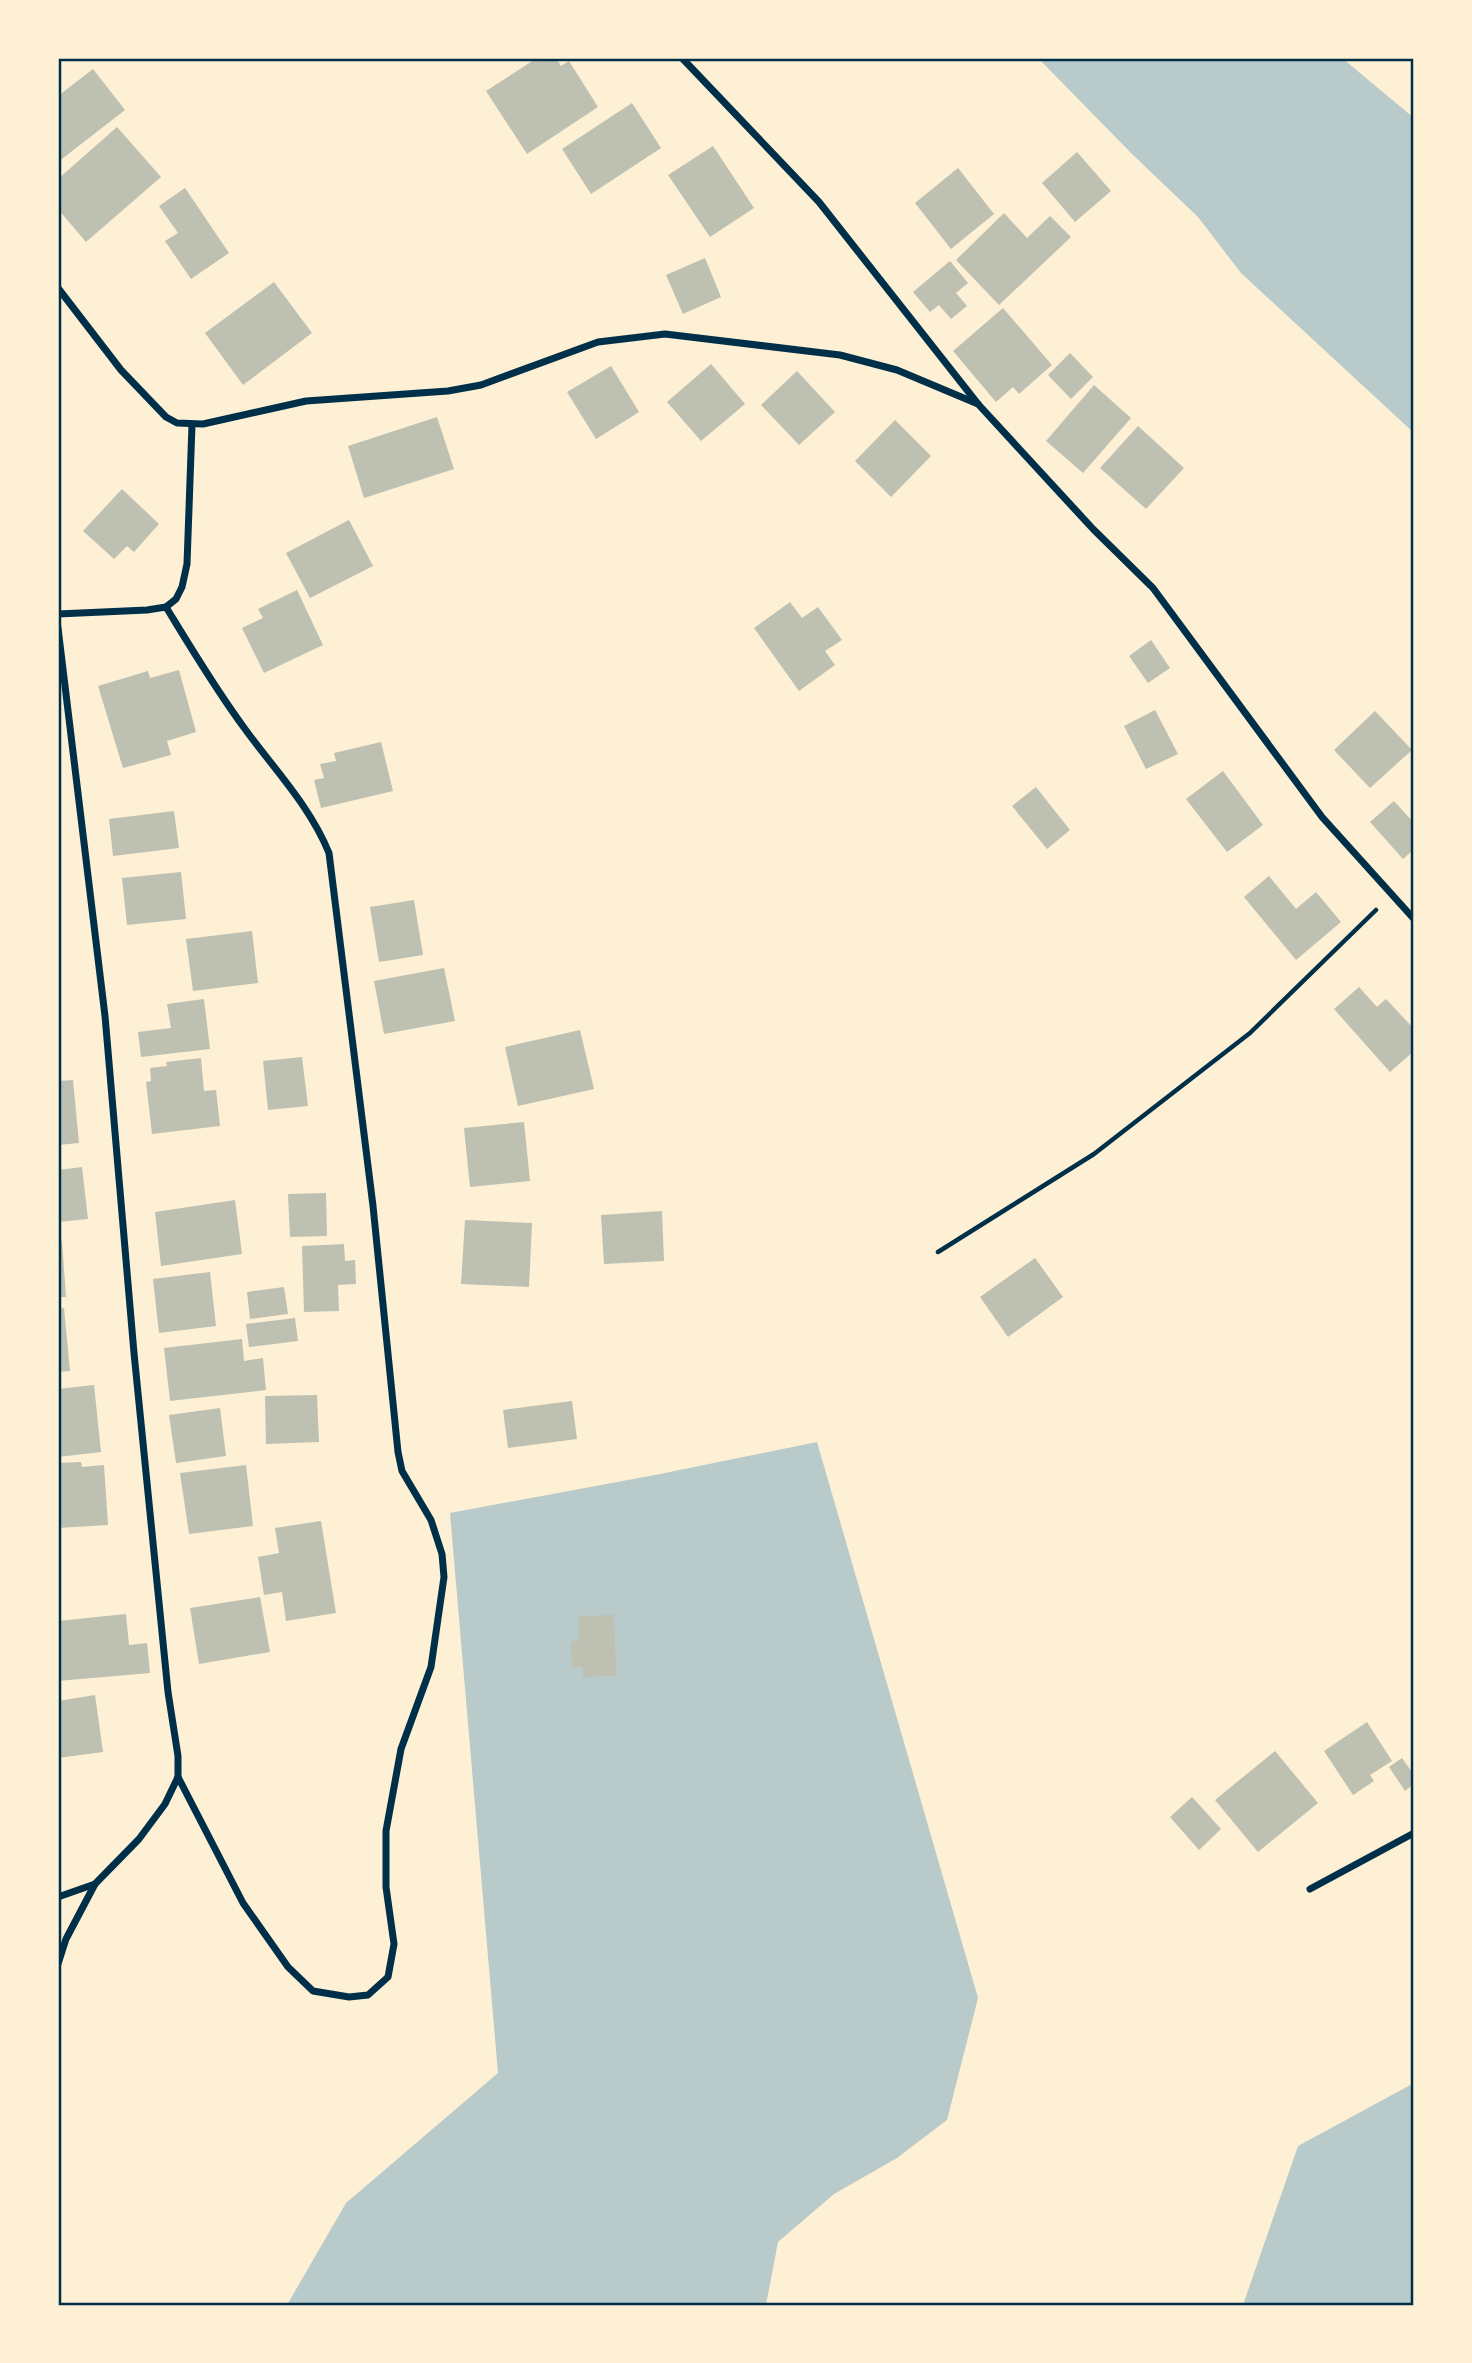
<svg xmlns="http://www.w3.org/2000/svg" width="1472" height="2363" font-family="'PT Sans',sans-serif">
<rect width="100%" height="100%" fill="#fdf0d5"/>
<g fill="#b9caca">
<polygon points="1038,58 1342,58 1414,118 1414,433 1241,273 1198,217 1132,154"/>
<polygon points="817,1442 978,1998 947,2120 897,2158 834,2194 778,2242 766,2305 287,2305 346,2203 498,2073 450,1513 660,1474"/>
<polygon points="1414,2083 1414,2305 1243,2305 1298,2146"/>
</g>
<g fill="#bec0b2">
<polygon points="537,58 556,58 561,66 569,61 598,107 527,154 486,91"/>
<polygon points="93,69 125,110 58,162 58,96"/>
<polygon points="632,103 661,148 591,194 562,149"/>
<polygon points="117,127 161,177 86,242 58,209 58,179"/>
<polygon points="713,146 754,208 710,237 668,175"/>
<polygon points="1077,152 1111,191 1075,222 1042,183"/>
<polygon points="958,168 994,214 951,249 915,203"/>
<polygon points="185,188 229,253 191,279 165,241 178,233 159,206"/>
<polygon points="1004,213 1027,238 1050,216 1071,237 999,305 956,260"/>
<polygon points="705,258 721,297 683,314 666,275"/>
<polygon points="950,261 968,283 956,293 967,306 951,319 939,305 930,312 913,292"/>
<polygon points="274,282 312,333 243,385 205,333"/>
<polygon points="1003,308 1052,365 1019,394 1013,387 996,402 953,351"/>
<polygon points="1070,353 1093,377 1071,399 1048,375"/>
<polygon points="711,364 745,404 701,441 667,402"/>
<polygon points="611,366 639,412 596,439 567,392"/>
<polygon points="797,371 835,412 799,445 761,405"/>
<polygon points="1094,385 1131,418 1083,473 1046,441"/>
<polygon points="437,417 454,469 364,498 348,446"/>
<polygon points="895,420 931,456 891,497 855,461"/>
<polygon points="1138,426 1184,468 1146,509 1100,468"/>
<polygon points="122,489 159,524 134,552 127,546 114,559 83,531"/>
<polygon points="349,520 373,566 310,598 286,553"/>
<polygon points="297,590 323,645 264,673 242,628 263,618 258,609"/>
<polygon points="790,602 802,618 818,607 842,640 825,651 835,665 799,691 754,628"/>
<polygon points="1151,640 1170,668 1148,683 1129,656"/>
<polygon points="179,670 196,732 167,741 171,755 123,768 98,686 148,671 150,678"/>
<polygon points="1155,710 1178,754 1146,769 1124,726"/>
<polygon points="1375,711 1412,750 1370,788 1334,750"/>
<polygon points="381,742 393,791 321,808 314,780 324,778 320,764 336,761 334,753"/>
<polygon points="1223,771 1263,825 1227,852 1186,799"/>
<polygon points="1036,787 1070,830 1047,849 1012,806"/>
<polygon points="1394,801 1414,823 1414,849 1403,859 1370,822"/>
<polygon points="174,811 179,848 113,856 109,819"/>
<polygon points="181,872 186,919 127,925 122,878"/>
<polygon points="1269,876 1296,909 1316,892 1341,922 1296,960 1244,897"/>
<polygon points="414,900 423,955 379,962 370,907"/>
<polygon points="252,931 258,983 193,991 186,939"/>
<polygon points="444,968 455,1021 384,1034 374,981"/>
<polygon points="1359,987 1377,1007 1386,999 1414,1029 1414,1051 1390,1072 1334,1009"/>
<polygon points="204,999 210,1049 141,1057 138,1032 171,1028 167,1004"/>
<polygon points="580,1030 594,1089 518,1106 505,1047"/>
<polygon points="302,1057 308,1106 268,1110 263,1061"/>
<polygon points="201,1058 204,1091 216,1090 220,1126 152,1134 146,1082 151,1081 150,1068 167,1066 166,1062"/>
<polygon points="73,1080 79,1143 58,1145 58,1081"/>
<polygon points="524,1122 530,1181 470,1187 464,1128"/>
<polygon points="82,1167 88,1219 58,1222 58,1170"/>
<polygon points="326,1193 327,1236 290,1237 288,1194"/>
<polygon points="235,1200 242,1254 161,1266 155,1212"/>
<polygon points="662,1211 664,1261 604,1264 601,1215"/>
<polygon points="465,1220 532,1223 529,1287 461,1284"/>
<polygon points="58,1241 62,1241 66,1297 58,1297"/>
<polygon points="344,1244 345,1261 355,1260 356,1284 338,1285 339,1311 304,1312 302,1246"/>
<polygon points="1035,1258 1063,1297 1008,1337 980,1297"/>
<polygon points="210,1272 216,1326 159,1333 153,1279"/>
<polygon points="284,1287 288,1314 250,1319 247,1292"/>
<polygon points="64,1308 70,1371 58,1372 58,1309"/>
<polygon points="295,1318 298,1341 249,1347 246,1324"/>
<polygon points="242,1339 244,1361 263,1358 266,1390 170,1401 164,1348"/>
<polygon points="94,1385 101,1452 58,1457 58,1389"/>
<polygon points="317,1395 319,1442 266,1444 265,1396"/>
<polygon points="572,1401 577,1439 508,1448 503,1410"/>
<polygon points="220,1408 226,1456 176,1463 169,1415"/>
<polygon points="81,1462 82,1467 104,1465 108,1525 58,1528 58,1463"/>
<polygon points="246,1465 253,1526 189,1534 180,1473"/>
<polygon points="321,1521 336,1613 286,1621 282,1592 264,1595 258,1557 279,1553 275,1528"/>
<polygon points="260,1597 270,1652 199,1664 190,1608"/>
<polygon points="126,1614 129,1645 147,1643 150,1673 58,1681 58,1621"/>
<polygon points="614,1615 616,1676 583,1677 583,1667 572,1667 571,1641 579,1641 579,1616"/>
<polygon points="95,1695 103,1752 58,1758 58,1701"/>
<polygon points="1367,1722 1392,1761 1370,1775 1374,1781 1353,1795 1324,1751"/>
<polygon points="1275,1751 1318,1803 1258,1852 1215,1800"/>
<polygon points="1402,1758 1414,1775 1414,1784 1405,1791 1389,1767"/>
<polygon points="1192,1797 1221,1829 1199,1850 1170,1817"/>
</g>
<g fill="none" stroke-linecap="round" stroke-linejoin="round">
<polyline stroke="#003049" stroke-width="4.5" points="938,1252 1094,1154 1250,1033 1376,910"/>
<g stroke="#003049" stroke-width="7">
<polyline points="682,58 819,202 978,404 1093,529 1153,588 1322,817 1414,919"/>
<polyline points="58,288 121,370 166,417 177,423 203,424 306,401 448,391 481,385 598,342 665,334 840,355 897,370 978,404"/>
<path d="M 166,607 C 191,648 216,690 245,729 C 274,769 310,806 329,853 L 373,1206 L 398,1452 L 402,1471 L 431,1520 L 442,1554 L 444,1577 L 431,1667 L 401,1749 L 386,1831 L 386,1887 L 394,1944 L 388,1977 L 368,1995 L 349,1997 L 313,1991 L 288,1967 L 243,1903 L 178,1777"/>
<polyline points="58,614 147,610 166,607 176,599 182,587 187,564 192,425"/>
<polyline points="58,628 105,1016 134,1353 168,1692 178,1756 178,1777 165,1804 139,1839 95,1884 66,1939 58,1964"/>
<polyline points="1310,1889 1414,1833"/>
<polyline points="58,1897 95,1884"/>
</g>
</g>
<rect width="1472" height="2363" fill="none" stroke="#fdf0d5" stroke-width="119"/>
<rect x="60" y="60" width="1352" height="2244" fill="none" stroke="#003049" stroke-width="2.5"/>
</svg>
